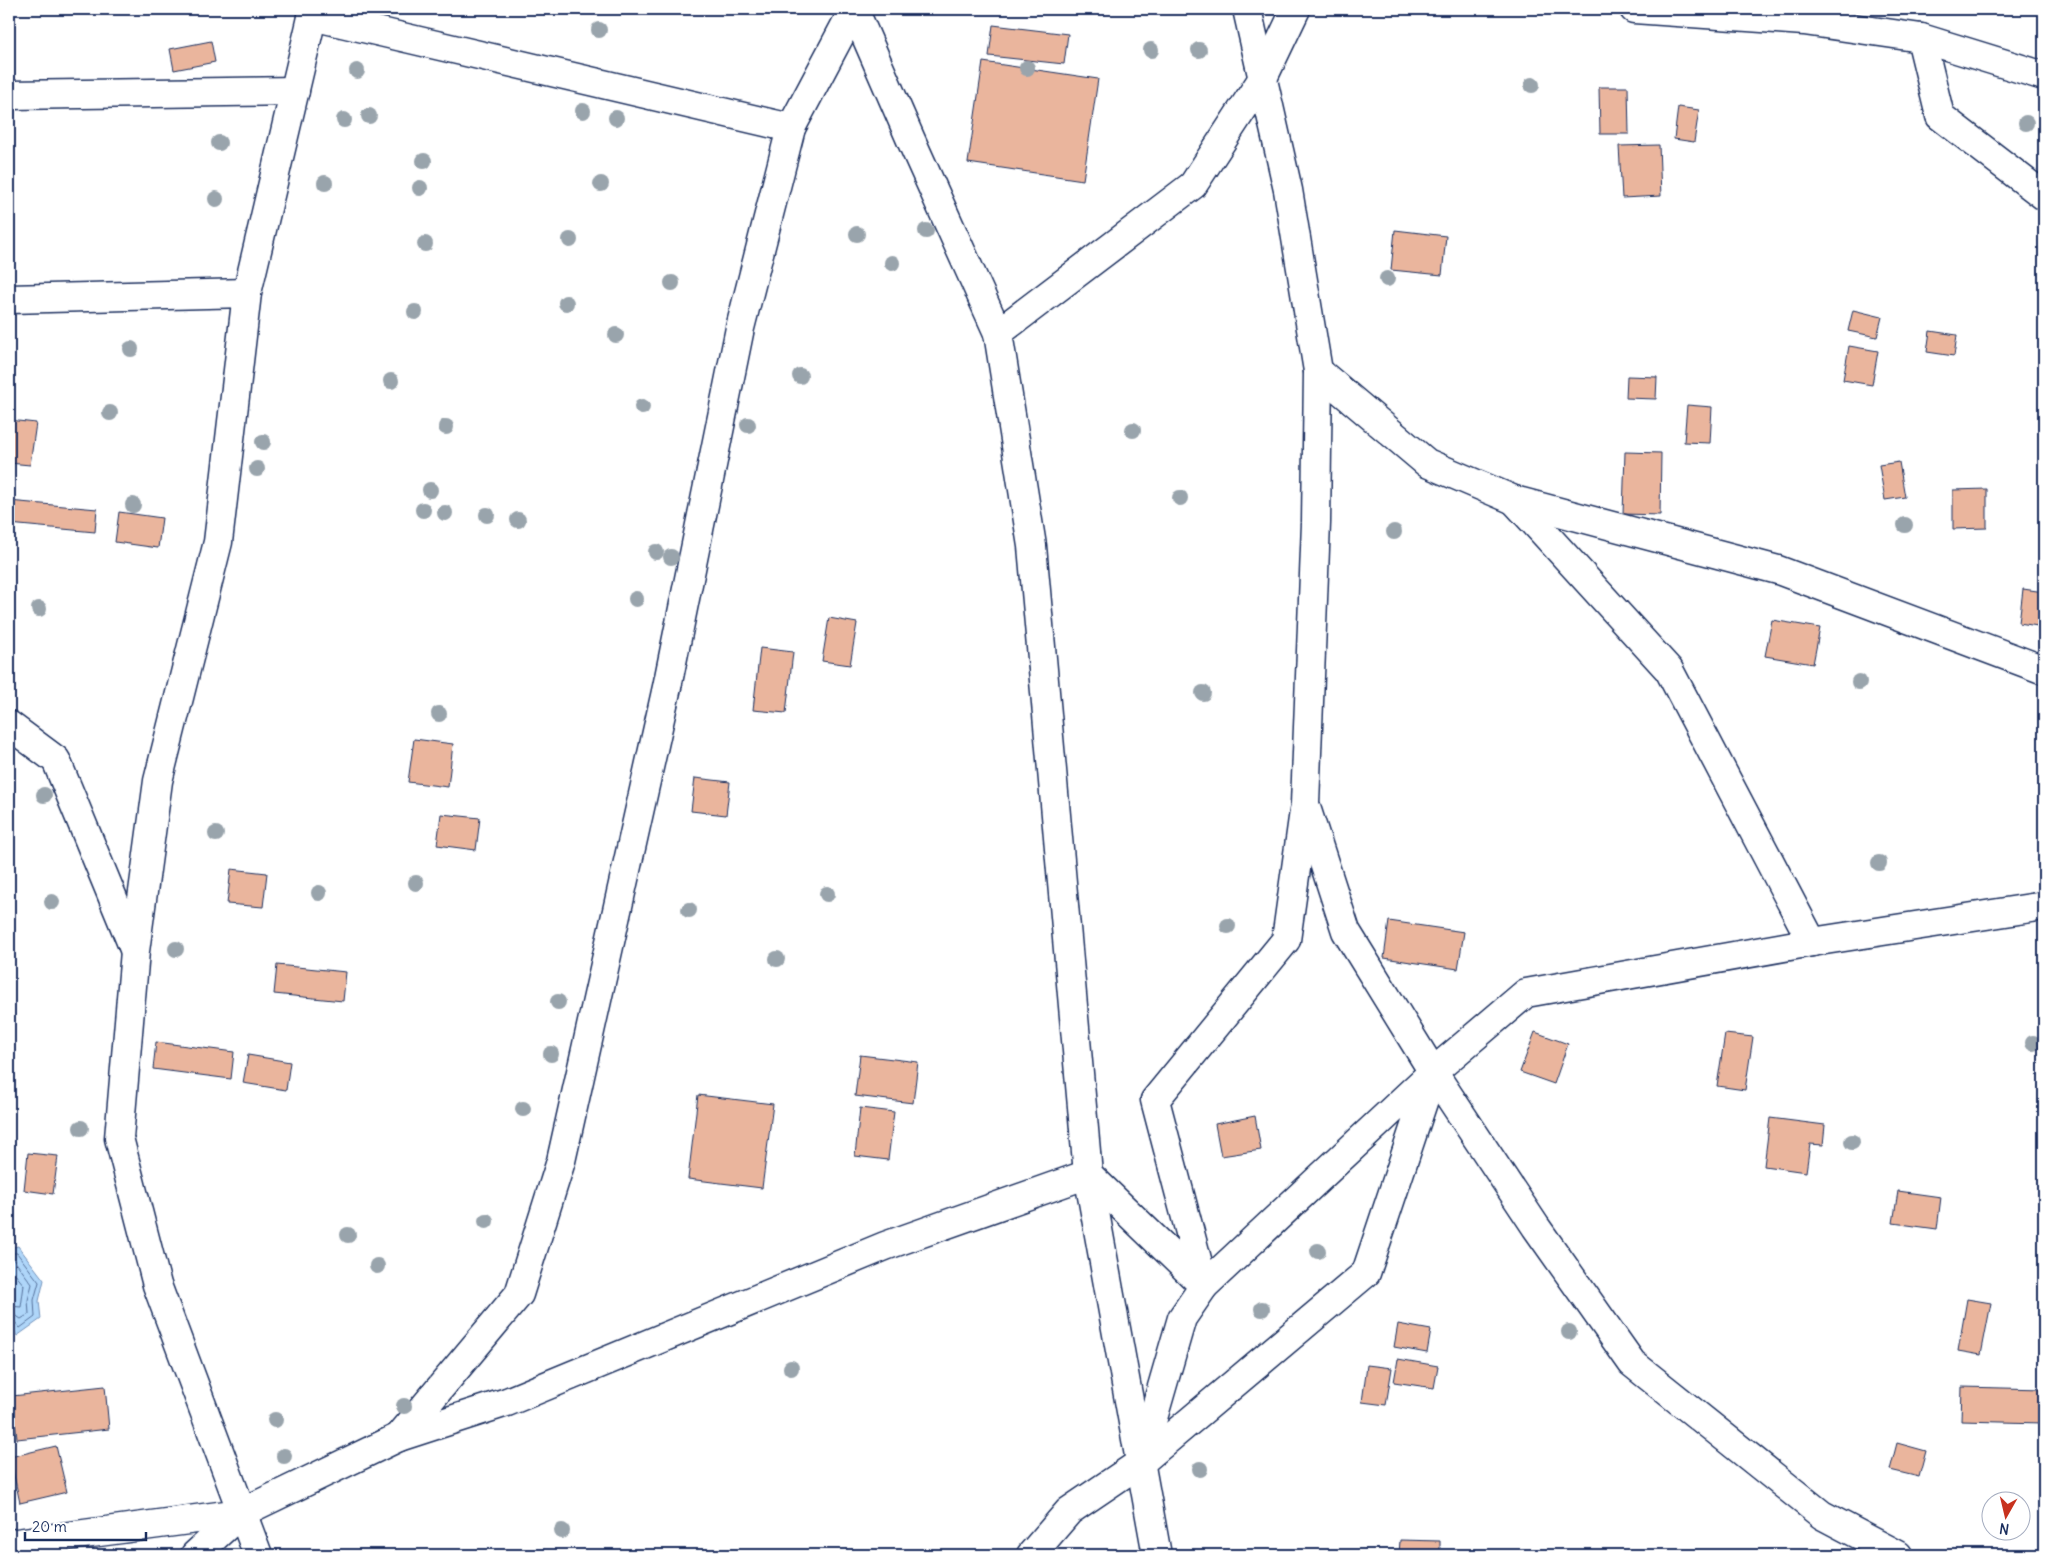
<svg xmlns="http://www.w3.org/2000/svg" width="2053" height="1564" font-family="Delius,sans-serif">
<rect width="100%" height="100%" fill="#fff"/>
<filter id="ink" filterUnits="userSpaceOnUse"><feTurbulence type="fractalNoise" baseFrequency=".02" numOctaves="2"/><feDisplacementMap in="SourceGraphic" scale="10" xChannelSelector="R" yChannelSelector="G"/><feConvolveMatrix kernelMatrix="1 2 1 2 8 2 1 2 1" color-interpolation-filters="sRGB"/></filter>
<g filter="url(#ink)">
<polygon fill="#afd6f9" stroke="#7493bb" points="18,1246 44,1280 39,1301 41,1319 17,1336 9,1321 9,1248"/>
<g fill="none" stroke-linecap="round" stroke-linejoin="round">
<g stroke="#56729c" stroke-width="1">
<polyline points="9,1253 17,1253 39,1282 34,1300 35,1317 20,1328 14,1321 9,1320"/>
<polyline points="9,1259 14,1260 32,1284 28,1300 29,1314 21,1319 15,1315 9,1314"/>
<polyline points="9,1267 24,1285 21,1307 9,1306"/>
</g>
</g>
<g fill="#eab59d" stroke="#1b2f5e">
<polygon points="993,25 1068,34 1064,64 989,56"/>
<polygon points="211,41 215,62 174,70 170,49"/>
<polygon points="983,62 1098,79 1083,180 968,163"/>
<polygon points="1599,87 1628,87 1629,134 1600,134"/>
<polygon points="1678,107 1699,110 1694,142 1674,139"/>
<polygon points="1659,145 1661,196 1622,198 1619,146"/>
<polygon points="1395,230 1446,236 1442,275 1391,270"/>
<polygon points="1853,310 1882,317 1877,337 1848,331"/>
<polygon points="1930,331 1957,335 1954,356 1927,352"/>
<polygon points="1849,346 1878,351 1872,385 1843,380"/>
<polygon points="1627,376 1657,377 1656,399 1626,398"/>
<polygon points="1687,405 1712,407 1710,443 1684,442"/>
<polygon points="9,420 36,423 30,465 9,463"/>
<polygon points="1625,452 1661,453 1660,515 1623,514"/>
<polygon points="1899,462 1905,497 1885,500 1879,465"/>
<polygon points="1987,489 1987,528 1953,529 1953,490"/>
<polygon points="9,501 97,509 95,532 9,524"/>
<polygon points="119,512 162,518 158,548 115,542"/>
<polygon points="2023,589 2044,592 2044,627 2019,623"/>
<polygon points="829,618 857,623 850,665 822,661"/>
<polygon points="1772,620 1820,628 1813,664 1765,656"/>
<polygon points="760,648 793,652 786,713 753,710"/>
<polygon points="414,739 453,744 448,787 408,782"/>
<polygon points="695,778 730,782 726,815 691,811"/>
<polygon points="441,814 480,818 476,850 437,845"/>
<polygon points="231,869 267,873 263,907 227,904"/>
<polygon points="1389,921 1464,932 1458,969 1384,958"/>
<polygon points="277,965 346,972 343,1001 274,994"/>
<polygon points="1535,1032 1568,1044 1554,1084 1520,1072"/>
<polygon points="1725,1034 1753,1037 1745,1090 1717,1086"/>
<polygon points="156,1042 234,1052 231,1079 153,1069"/>
<polygon points="248,1055 290,1062 286,1090 243,1083"/>
<polygon points="860,1055 918,1062 913,1103 855,1096"/>
<polygon points="698,1095 773,1104 762,1188 688,1179"/>
<polygon points="860,1108 894,1112 888,1160 855,1156"/>
<polygon points="1255,1116 1261,1150 1221,1156 1215,1124"/>
<polygon points="1770,1118 1825,1125 1823,1145 1810,1144 1806,1172 1764,1166"/>
<polygon points="28,1153 58,1156 53,1194 24,1190"/>
<polygon points="1898,1191 1941,1197 1937,1229 1893,1223"/>
<polygon points="1967,1299 1991,1303 1981,1355 1958,1351"/>
<polygon points="1398,1324 1431,1330 1427,1353 1394,1347"/>
<polygon points="1398,1359 1438,1366 1434,1388 1394,1382"/>
<polygon points="1367,1365 1392,1368 1386,1405 1362,1402"/>
<polygon points="105,1386 109,1429 17,1439 12,1396"/>
<polygon points="1962,1387 2043,1389 2042,1423 1961,1421"/>
<polygon points="1897,1443 1926,1451 1919,1477 1890,1470"/>
<polygon points="56,1446 67,1492 20,1503 10,1457"/>
<polygon points="1400,1540 1440,1541 1440,1555 1399,1555"/>
</g>
<g fill="none" stroke-linecap="round" stroke-linejoin="round">
<defs>
<g id="minor">
<polyline points="854,9 911,140 998,333 1032,546 1088,1174 1157,1555"/>
<polyline points="1247,9 1288,190 1318,371 1316,523 1305,804 1346,931 1433,1072 1536,1227 1632,1363 1822,1515 1898,1555"/>
<polyline points="1634,9 1804,21 1921,38 2044,76"/>
<polyline points="312,16 791,128"/>
<polyline points="1921,38 1940,116 2044,196"/>
<polyline points="9,95 295,91"/>
<polyline points="9,299 247,293"/>
<polyline points="998,333 1193,185 1263,78 1296,9"/>
<polyline points="1318,371 1427,463 1514,500 1778,570 2044,670"/>
<polyline points="1514,500 1669,670 1812,942"/>
<polyline points="9,725 56,760 134,949"/>
<polyline points="399,1437 507,1402 885,1246 1088,1174 1204,1286 1433,1072 1526,993 1812,942 2044,906"/>
<polyline points="1142,1456 1182,1318 1204,1286 1155,1100 1286,940 1304,811"/>
<polyline points="9,1544 241,1513"/>
<polyline points="195,1555 241,1513 399,1437 519,1294 561,1161 667,687 740,328 791,128 854,9"/>
<polyline points="258,1555 157,1285 119,1138 135,951 158,781 218,542 247,293 314,9"/>
<polyline points="1031,1555 1069,1511 1140,1463 1366,1273 1432,1075"/>
</g>
</defs>
<use href="#minor" stroke="#1b2f5e" stroke-width="31"/>
<use href="#minor" stroke="#fff" stroke-width="28"/>
</g>
<g fill="#99a4ac">
<circle cx="599" cy="30" r="8"/>
<circle cx="1151" cy="50" r="8"/>
<circle cx="1199" cy="50" r="8"/>
<circle cx="1027" cy="68" r="8"/>
<circle cx="357" cy="71" r="8"/>
<circle cx="1532" cy="85" r="8"/>
<circle cx="583" cy="111" r="8"/>
<circle cx="369" cy="116" r="8"/>
<circle cx="616" cy="118" r="8"/>
<circle cx="344" cy="120" r="8"/>
<circle cx="2026" cy="123" r="8"/>
<circle cx="219" cy="143" r="8"/>
<circle cx="424" cy="161" r="8"/>
<circle cx="325" cy="183" r="8"/>
<circle cx="601" cy="184" r="8"/>
<circle cx="420" cy="188" r="8"/>
<circle cx="216" cy="199" r="8"/>
<circle cx="926" cy="231" r="8"/>
<circle cx="857" cy="234" r="8"/>
<circle cx="570" cy="240" r="8"/>
<circle cx="425" cy="244" r="8"/>
<circle cx="892" cy="263" r="8"/>
<circle cx="1387" cy="279" r="8"/>
<circle cx="672" cy="283" r="8"/>
<circle cx="566" cy="303" r="8"/>
<circle cx="415" cy="312" r="8"/>
<circle cx="616" cy="335" r="8"/>
<circle cx="131" cy="349" r="8"/>
<circle cx="800" cy="376" r="8"/>
<circle cx="391" cy="381" r="8"/>
<circle cx="642" cy="407" r="8"/>
<circle cx="110" cy="413" r="8"/>
<circle cx="748" cy="425" r="8"/>
<circle cx="446" cy="427" r="8"/>
<circle cx="1133" cy="430" r="8"/>
<circle cx="263" cy="442" r="8"/>
<circle cx="257" cy="469" r="8"/>
<circle cx="430" cy="490" r="8"/>
<circle cx="1180" cy="498" r="8"/>
<circle cx="133" cy="505" r="8"/>
<circle cx="423" cy="510" r="8"/>
<circle cx="445" cy="513" r="8"/>
<circle cx="487" cy="515" r="8"/>
<circle cx="518" cy="520" r="8"/>
<circle cx="1905" cy="525" r="8"/>
<circle cx="1394" cy="532" r="8"/>
<circle cx="656" cy="552" r="8"/>
<circle cx="671" cy="557" r="8"/>
<circle cx="636" cy="599" r="8"/>
<circle cx="39" cy="609" r="8"/>
<circle cx="1859" cy="682" r="8"/>
<circle cx="1203" cy="693" r="8"/>
<circle cx="439" cy="714" r="8"/>
<circle cx="44" cy="795" r="8"/>
<circle cx="216" cy="834" r="8"/>
<circle cx="1879" cy="863" r="8"/>
<circle cx="416" cy="883" r="8"/>
<circle cx="319" cy="893" r="8"/>
<circle cx="827" cy="894" r="8"/>
<circle cx="52" cy="902" r="8"/>
<circle cx="689" cy="910" r="8"/>
<circle cx="1228" cy="926" r="8"/>
<circle cx="176" cy="949" r="8"/>
<circle cx="777" cy="959" r="8"/>
<circle cx="558" cy="1002" r="8"/>
<circle cx="2033" cy="1043" r="8"/>
<circle cx="551" cy="1054" r="8"/>
<circle cx="523" cy="1109" r="8"/>
<circle cx="81" cy="1128" r="8"/>
<circle cx="1852" cy="1142" r="8"/>
<circle cx="486" cy="1221" r="8"/>
<circle cx="348" cy="1235" r="8"/>
<circle cx="1318" cy="1251" r="8"/>
<circle cx="377" cy="1266" r="8"/>
<circle cx="1262" cy="1309" r="8"/>
<circle cx="1569" cy="1332" r="8"/>
<circle cx="791" cy="1368" r="8"/>
<circle cx="404" cy="1406" r="8"/>
<circle cx="275" cy="1420" r="8"/>
<circle cx="284" cy="1456" r="8"/>
<circle cx="1200" cy="1469" r="8"/>
<circle cx="562" cy="1531" r="8"/>
</g>
</g>
<rect width="2053" height="1564" fill="none" stroke="#fff" stroke-width="30"/>
<rect x="15" y="15" width="2023" height="1534" fill="none" stroke="#1b2f5e" stroke-width="2" filter="url(#ink)"/>
<g transform="translate(2006 1516) rotate(188)"><circle r="24" fill="#ffffff" stroke="#a4acbf"/>
<path d="M0-4L9 19L0 12L-9 19Z" fill="#c8321e"/>
<text y="-8" font-size="14" font-weight="bold" text-anchor="middle" fill="#1b2f5e">N</text>
</g>
<path d="M25 1532v8h121v-8" fill="none" stroke="#1b2f5e" stroke-width="2.5"/>
<text x="32" y="1532" font-size="15" fill="#1b2f5e" stroke="#ffffff" stroke-width="4" paint-order="stroke">20 m</text>
</svg>
